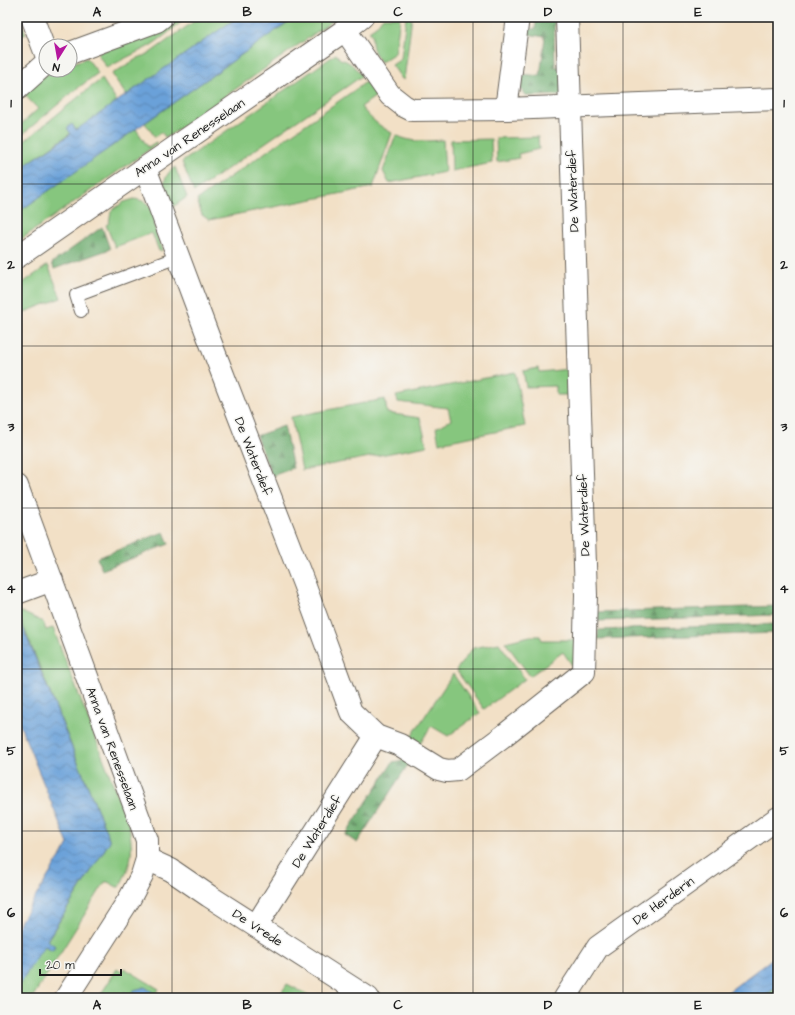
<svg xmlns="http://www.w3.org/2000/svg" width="795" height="1015" font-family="'Architects Daughter',sans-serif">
<defs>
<pattern id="forest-firs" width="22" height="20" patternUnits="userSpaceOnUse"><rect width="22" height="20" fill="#6cab6d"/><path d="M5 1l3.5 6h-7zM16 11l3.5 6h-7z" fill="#588a59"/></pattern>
<pattern id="water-waves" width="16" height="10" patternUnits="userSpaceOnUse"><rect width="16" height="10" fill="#6ba1d9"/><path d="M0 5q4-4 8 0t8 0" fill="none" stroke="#5782af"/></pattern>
</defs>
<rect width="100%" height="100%" fill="#f6f6f2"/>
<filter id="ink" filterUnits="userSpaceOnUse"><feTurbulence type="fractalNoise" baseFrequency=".025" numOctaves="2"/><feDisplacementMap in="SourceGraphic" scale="8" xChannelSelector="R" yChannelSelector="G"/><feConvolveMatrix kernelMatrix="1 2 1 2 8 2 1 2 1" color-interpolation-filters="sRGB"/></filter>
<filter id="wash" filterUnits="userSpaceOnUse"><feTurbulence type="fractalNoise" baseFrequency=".012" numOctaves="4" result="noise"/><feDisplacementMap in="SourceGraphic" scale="16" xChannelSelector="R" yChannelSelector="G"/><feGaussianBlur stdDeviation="0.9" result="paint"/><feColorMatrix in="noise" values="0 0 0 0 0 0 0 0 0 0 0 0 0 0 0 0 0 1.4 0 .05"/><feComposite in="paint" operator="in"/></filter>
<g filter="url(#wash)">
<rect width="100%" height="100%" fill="#f2e0c6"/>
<g fill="#86c67e" stroke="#51714d">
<polygon points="17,17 19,17 26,34 17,38"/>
<path d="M 179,17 L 188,17 C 174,27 161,40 146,48 C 133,54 120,61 107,68 L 97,53 L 169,25 Z"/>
<polygon points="200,17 238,17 126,95 112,74 138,58 150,53"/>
<polygon points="295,17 338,17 166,138 161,132 155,137 145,123"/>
<path d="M 383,17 L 400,17 L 395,53 L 381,62 C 374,54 371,46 372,35 L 369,31 L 376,26 Z"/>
<polygon points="406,17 412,17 404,80 402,79 392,65 401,59"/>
<path d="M 336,54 L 340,59 C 350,61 356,68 362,76 L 194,192 L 182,162 Z"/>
<path d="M 87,58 L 98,73 L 74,91 L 17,139 L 17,128 L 38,109 L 24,94 C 41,78 45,70 70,70 L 70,64 Z"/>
<polygon points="102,79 117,102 76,130 72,125 67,128 71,133 17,171 17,147 87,90"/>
<path d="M 366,82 L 376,96 L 361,107 C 370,118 379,126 392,133 L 373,187 L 209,220 L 202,215 L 197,200 Z"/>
<polygon points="136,129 148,147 156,142 157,144 17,242 17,213"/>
<path d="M 396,135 C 410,143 427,141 443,140 L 445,172 L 389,183 L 383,171 Z"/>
<polygon points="538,137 539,149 518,154 519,158 497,162 496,138"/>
<polygon points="491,139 492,163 452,171 451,140"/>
<path d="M 175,167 L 187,197 L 170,209 C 165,191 158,180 175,167 Z"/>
<path d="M 134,199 C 150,201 151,208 157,221 L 153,223 L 163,250 L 159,251 L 152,233 L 115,247 L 106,225 L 109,223 L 111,211 L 124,202 Z"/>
<polygon points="48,265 61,298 17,315 17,287"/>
<polygon points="538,368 539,372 570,369 571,395 556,395 556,386 526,387 523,371"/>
<polygon points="515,372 525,426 439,443 436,428 451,420 448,408 398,402 396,396"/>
<polygon points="385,399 387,413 420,418 427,446 302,470 291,417"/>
<path d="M 22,612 L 43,622 L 46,630 L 53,628 L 129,825 C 133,852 133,863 119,887 L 117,887 L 108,882 L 105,882 L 32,998 L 17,998 L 17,988 L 44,945 L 51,950 L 54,946 L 47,941 L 110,841 L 18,613 Z"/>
<polygon points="530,636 540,636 542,640 578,640 574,668 563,652 530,676 505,642"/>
<polygon points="499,643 525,679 484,709 456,670 473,648"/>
<polygon points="453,674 480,713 448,736 431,726 420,744 409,740"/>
<polygon points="124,968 159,989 156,994 144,987 130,996 122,996 126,998 102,998 101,994 117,969 121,972"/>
<polygon points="287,984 314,998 278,998"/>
<polygon points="778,986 778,994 773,998 762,998"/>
</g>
<g fill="url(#forest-firs)" stroke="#446444">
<path d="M 537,17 L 554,17 L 555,67 L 563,67 L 564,95 L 529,96 C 518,93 521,83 522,74 L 540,76 L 545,37 L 527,34 L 528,29 L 535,29 Z"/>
<polygon points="102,227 110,249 54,269 52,263"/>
<polygon points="284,426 293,468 272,476 256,436"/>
<polygon points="164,532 169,544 102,570 97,558"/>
<polygon points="778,606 778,615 598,621 597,612"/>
<polygon points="778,624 778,633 598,639 598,630"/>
<polygon points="404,760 409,763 357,843 345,835 393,762"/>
</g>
<g fill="url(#water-waves)" stroke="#445e7a">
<polygon points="238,17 295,17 17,213 17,171 71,134 67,128 72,124 76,130"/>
<polygon points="17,613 110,841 47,940 55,946 52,950 44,946 17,988 17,927 68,844 17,718"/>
<polygon points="778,954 778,986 762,998 720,998"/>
<polygon points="145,987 161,998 126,998 122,996 124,992 130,996 134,990"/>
</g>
</g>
<g filter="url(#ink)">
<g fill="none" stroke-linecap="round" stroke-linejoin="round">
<defs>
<polyline id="service" points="81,311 76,295 178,257"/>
<g id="minor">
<polyline points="32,17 46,54"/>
<polyline points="345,30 390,95 404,106 412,110 506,109 778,99"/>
<polyline points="70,53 157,21 162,17"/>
<polyline points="17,89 46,63"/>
<polyline points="506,109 518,17"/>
<polyline points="145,168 208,336 304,584 351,712 376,736 400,745 439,769 447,771 458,770 502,737 584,672 586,595 567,17"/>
<polyline points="17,593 52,580"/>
<polyline points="147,859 171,870 209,896 368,998"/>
<polyline points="256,926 376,736"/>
<polyline points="565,998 598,947 778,818"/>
</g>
<g id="tertiary">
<polyline points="17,257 145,168 345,30 362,17"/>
<polyline points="17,486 147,840 147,859 142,875 130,898 66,998"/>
</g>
</defs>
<use href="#service" stroke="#676158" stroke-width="14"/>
<use href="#minor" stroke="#676158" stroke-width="24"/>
<use href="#tertiary" stroke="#676158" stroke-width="24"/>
<use href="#service" stroke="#fff" stroke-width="12"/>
<use href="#minor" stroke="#fff" stroke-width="22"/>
<use href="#tertiary" stroke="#fff" stroke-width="22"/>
</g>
</g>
<path fill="none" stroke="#1c1c1c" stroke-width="1" stroke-opacity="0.55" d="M 172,17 L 172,998M 322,17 L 322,998M 473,17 L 473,998M 623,17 L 623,998M 17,184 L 778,184M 17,346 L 778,346M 17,508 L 778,508M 17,669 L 778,669M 17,831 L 778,831"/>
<g text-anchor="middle" stroke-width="3" stroke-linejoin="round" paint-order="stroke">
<g font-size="13" fill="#1c1c1c" stroke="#f6f6f2">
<text transform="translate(189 137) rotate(-34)" y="5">Anna van Renesselaan</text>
<text transform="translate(572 191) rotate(-92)" y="5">De Waterdief</text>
<text transform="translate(254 456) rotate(69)" y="5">De Waterdief</text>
<text transform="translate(583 515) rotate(-92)" y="5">De Waterdief</text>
<text transform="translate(113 748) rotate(70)" y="5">Anna van Renesselaan</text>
<text transform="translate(316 831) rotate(-58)" y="5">De Waterdief</text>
<text transform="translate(663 900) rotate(-36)" y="5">De Herderin</text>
<text transform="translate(258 927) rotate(33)" y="5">De Vrede</text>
</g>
</g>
<rect width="795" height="1015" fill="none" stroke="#f6f6f2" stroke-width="44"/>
<g transform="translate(58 58) rotate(191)"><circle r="19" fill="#f6f6f2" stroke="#9f9f9c"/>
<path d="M0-3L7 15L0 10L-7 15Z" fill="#b5179e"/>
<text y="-6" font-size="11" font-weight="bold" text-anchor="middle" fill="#1c1c1c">N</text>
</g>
<path d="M40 969v6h81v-6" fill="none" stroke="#1c1c1c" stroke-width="2"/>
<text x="46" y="969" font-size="12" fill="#1c1c1c" stroke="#f6f6f2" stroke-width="3" paint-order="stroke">20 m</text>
<rect x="22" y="22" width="751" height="971" fill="none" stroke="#1c1c1c" stroke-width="1.5"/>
<g font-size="13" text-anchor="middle" font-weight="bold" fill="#1c1c1c">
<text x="97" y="16">A</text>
<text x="247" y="16">B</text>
<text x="398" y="16">C</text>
<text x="548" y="16">D</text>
<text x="698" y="16">E</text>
<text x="11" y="107">1</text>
<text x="784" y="107">1</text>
<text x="11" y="269">2</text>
<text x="784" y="269">2</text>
<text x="11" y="431">3</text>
<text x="784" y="431">3</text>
<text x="11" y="593">4</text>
<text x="784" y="593">4</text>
<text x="11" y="755">5</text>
<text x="784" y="755">5</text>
<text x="11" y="917">6</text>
<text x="784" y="917">6</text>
<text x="97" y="1009">A</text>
<text x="247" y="1009">B</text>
<text x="398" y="1009">C</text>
<text x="548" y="1009">D</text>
<text x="698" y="1009">E</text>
</g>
</svg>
